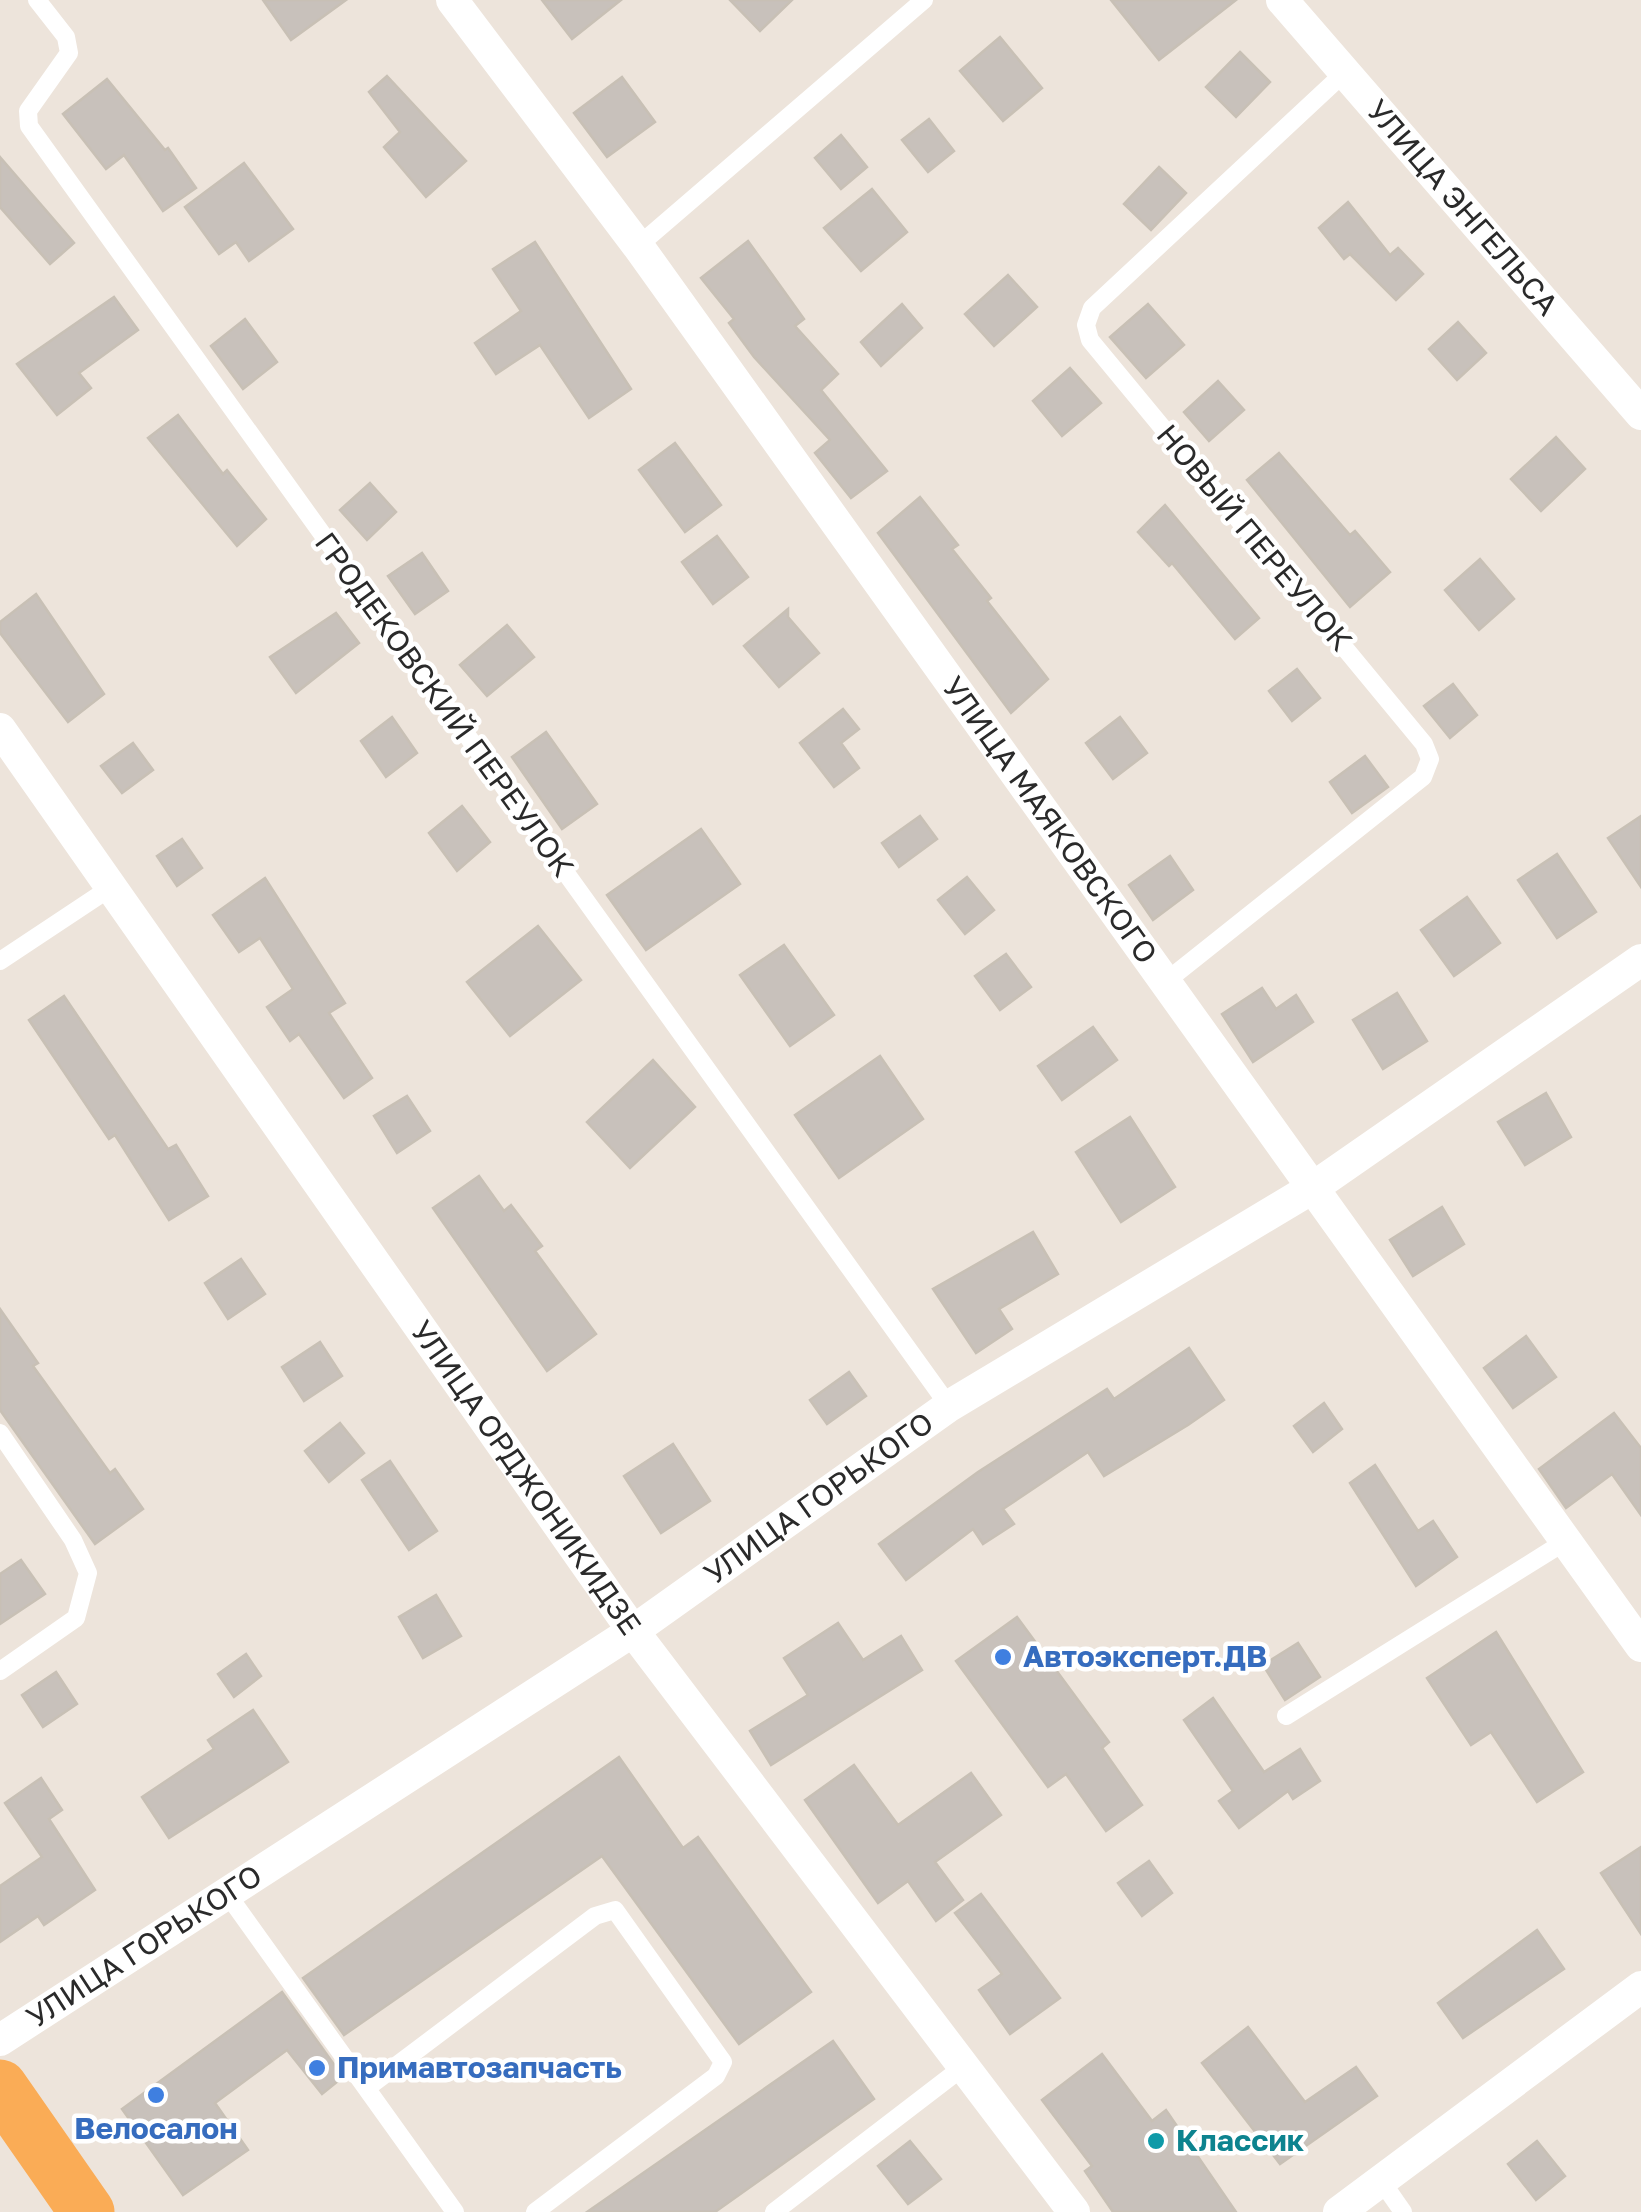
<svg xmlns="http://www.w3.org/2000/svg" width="1641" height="2212" font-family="'Golos Text',sans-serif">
<rect width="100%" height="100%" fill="#ede4db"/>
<g fill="#c8c1bb" stroke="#c8c0b5" stroke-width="2.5">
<polygon points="263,0 346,0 291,40"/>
<polygon points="542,0 621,0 572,39"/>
<polygon points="730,0 792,0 760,31"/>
<polygon points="1111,0 1236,0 1159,60"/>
<polygon points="1000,37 1042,88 1003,121 960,71"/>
<polygon points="1240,52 1270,82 1236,117 1206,87"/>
<polygon points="387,76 466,161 426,197 384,147 400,132 369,92"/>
<polygon points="622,77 655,122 607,157 574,113"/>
<polygon points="107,79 165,150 168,148 196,188 163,211 124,155 106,169 63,114"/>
<polygon points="929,119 954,151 928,172 902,140"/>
<polygon points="841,135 867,167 841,189 815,158"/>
<polygon points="0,157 74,243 50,264 0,207"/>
<polygon points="244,163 293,229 249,261 236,242 219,254 185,207"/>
<polygon points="1159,167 1186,193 1151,230 1124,204"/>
<polygon points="872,189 907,232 861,271 824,228"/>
<polygon points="1348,202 1390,255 1398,248 1423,274 1396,300 1350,254 1344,259 1319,228"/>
<polygon points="748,241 804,319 795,326 838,374 821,390 887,471 851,498 815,453 830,440 754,357 729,323 734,319 701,278"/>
<polygon points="535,242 631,389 589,418 540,345 496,374 475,343 521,311 493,269"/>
<polygon points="1008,275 1037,307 994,346 965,314"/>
<polygon points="114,297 138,330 79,373 91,388 57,415 17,364"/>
<polygon points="902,304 922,328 881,366 861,342"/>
<polygon points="1148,304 1184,345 1146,378 1110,337"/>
<polygon points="245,319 277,362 243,389 211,346"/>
<polygon points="1458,322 1486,353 1457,380 1429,349"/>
<polygon points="1070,368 1101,403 1062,436 1033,401"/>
<polygon points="1218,381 1244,410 1209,441 1184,412"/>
<polygon points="178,415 223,474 227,470 266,519 237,546 148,438"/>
<polygon points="1556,437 1585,469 1541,511 1511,479"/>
<polygon points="675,443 721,505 685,532 639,470"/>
<polygon points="1279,453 1350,535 1355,531 1390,572 1350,607 1247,480"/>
<polygon points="370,483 396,512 367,540 340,510"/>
<polygon points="920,497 958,545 952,549 991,598 987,601 1048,679 1011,713 878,533"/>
<polygon points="1165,505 1259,618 1235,639 1172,563 1169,566 1138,532"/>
<polygon points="717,536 748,577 713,604 682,562"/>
<polygon points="422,553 448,591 415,614 388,576"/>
<polygon points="1480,559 1514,599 1479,630 1445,590"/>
<polygon points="36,594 104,694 68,722 0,633 0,622"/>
<polygon points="788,609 788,617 819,653 779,687 744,646"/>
<polygon points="336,613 359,643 296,693 270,657"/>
<polygon points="507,625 534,657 487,696 460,665"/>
<polygon points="1297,669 1320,698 1292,721 1269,691"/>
<polygon points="1453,684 1477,715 1450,738 1424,706"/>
<polygon points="843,709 859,729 841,743 859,768 834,787 800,743"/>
<polygon points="392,717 417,753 386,777 361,741"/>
<polygon points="1120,717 1147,753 1113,779 1086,743"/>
<polygon points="546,732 597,804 562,829 512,757"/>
<polygon points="133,743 153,770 122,793 101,766"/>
<polygon points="1365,756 1388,787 1352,813 1330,782"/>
<polygon points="462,806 490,842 457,871 429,833"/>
<polygon points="920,816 937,839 899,867 882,843"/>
<polygon points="1641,816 1641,887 1608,838"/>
<polygon points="701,829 740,884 646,950 607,895"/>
<polygon points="182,839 202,868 177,886 157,856"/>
<polygon points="1557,854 1596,912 1557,938 1518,880"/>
<polygon points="1170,856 1193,890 1153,920 1129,885"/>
<polygon points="967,877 994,910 965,934 938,900"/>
<polygon points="265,878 345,1003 329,1013 372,1078 344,1098 299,1034 290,1041 267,1007 293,989 260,938 239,952 213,915"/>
<polygon points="1467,897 1500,943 1454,976 1421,930"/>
<polygon points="538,926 581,980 510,1036 467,982"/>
<polygon points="784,945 834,1015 790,1046 740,975"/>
<polygon points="1006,954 1031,987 1000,1010 975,976"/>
<polygon points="1262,988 1276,1009 1296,995 1313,1022 1253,1062 1222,1014"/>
<polygon points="1397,993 1427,1041 1383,1069 1353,1020"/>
<polygon points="64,996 168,1149 176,1145 208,1196 169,1220 115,1135 109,1139 29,1020"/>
<polygon points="1093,1027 1117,1060 1062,1100 1038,1066"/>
<polygon points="880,1056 923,1119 839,1178 795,1115"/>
<polygon points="653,1060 695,1107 630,1168 587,1122"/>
<polygon points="1546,1093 1571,1137 1525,1165 1498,1122"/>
<polygon points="407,1096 430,1131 397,1153 374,1116"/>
<polygon points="1130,1117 1175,1187 1121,1222 1076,1152"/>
<polygon points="479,1176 504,1211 511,1205 542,1246 535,1251 596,1334 547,1371 433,1208"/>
<polygon points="1442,1207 1464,1244 1413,1276 1390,1240"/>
<polygon points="1033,1232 1058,1274 999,1309 1012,1329 976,1353 933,1289"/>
<polygon points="241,1259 265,1294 228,1319 205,1283"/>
<polygon points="0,1309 38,1363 33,1366 110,1473 115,1469 143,1509 95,1544 0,1410"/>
<polygon points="1526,1336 1556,1377 1513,1408 1484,1368"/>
<polygon points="320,1342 342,1376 304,1401 282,1367"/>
<polygon points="1189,1348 1224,1400 1188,1425 1104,1476 1088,1452 1003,1509 1014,1524 983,1544 973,1529 906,1580 879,1544 978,1472 1107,1389 1114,1399"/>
<polygon points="849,1372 866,1396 827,1424 810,1400"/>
<polygon points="1324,1403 1342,1429 1313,1452 1294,1426"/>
<polygon points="1614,1413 1641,1448 1641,1515 1612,1474 1566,1508 1539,1469"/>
<polygon points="340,1423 364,1453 329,1482 305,1451"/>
<polygon points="673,1444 710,1501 661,1533 624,1476"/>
<polygon points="390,1461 437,1531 409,1550 362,1480"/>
<polygon points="1375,1465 1418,1531 1433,1521 1457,1557 1416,1586 1350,1483"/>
<polygon points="21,1560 45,1594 0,1624 0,1574"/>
<polygon points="436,1595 461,1636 423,1658 399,1617"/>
<polygon points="1017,1617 1109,1742 1102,1748 1142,1805 1106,1831 1066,1774 1048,1787 956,1661"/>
<polygon points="838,1623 863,1660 901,1636 922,1670 771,1765 750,1731 808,1695 784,1658"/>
<polygon points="1496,1632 1583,1772 1537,1802 1491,1732 1471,1745 1427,1678"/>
<polygon points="1298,1643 1320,1677 1285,1700 1263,1665"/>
<polygon points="246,1654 261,1676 234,1697 218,1674"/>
<polygon points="56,1672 77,1704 43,1727 22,1695"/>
<polygon points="1213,1698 1264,1772 1300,1749 1320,1781 1293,1799 1288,1791 1239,1828 1219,1801 1233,1791 1184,1720"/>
<polygon points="253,1710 288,1762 169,1838 142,1797 214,1749 208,1740"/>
<polygon points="619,1757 683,1848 698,1837 811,1992 739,2044 602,1856 344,2035 303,1978"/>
<polygon points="854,1765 898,1825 971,1773 1001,1815 935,1862 963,1900 936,1921 908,1881 878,1903 805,1800"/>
<polygon points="41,1778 62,1810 49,1819 95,1890 44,1925 38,1916 0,1942 0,1886 42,1857 5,1803"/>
<polygon points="1641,1847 1641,1934 1601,1873"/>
<polygon points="1149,1861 1172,1893 1142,1916 1118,1883"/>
<polygon points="981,1894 1060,1998 1010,2034 979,1990 1002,1974 955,1913"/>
<polygon points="1537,1930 1564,1969 1463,2038 1438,2003"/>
<polygon points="282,1992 343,2077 322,2094 287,2050 215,2103 248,2150 183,2195 122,2109"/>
<polygon points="1248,2027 1305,2102 1356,2067 1377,2096 1280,2164 1202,2063"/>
<polygon points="833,2041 874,2099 715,2212 587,2212"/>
<polygon points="1102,2054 1152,2121 1166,2110 1236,2212 1113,2212 1085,2171 1092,2166 1042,2100"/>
<polygon points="910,2141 941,2179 908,2204 878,2166"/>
<polygon points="1537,2141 1565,2176 1536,2200 1508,2164"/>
</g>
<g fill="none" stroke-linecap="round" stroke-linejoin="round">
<g stroke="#fff" stroke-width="18">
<polyline points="37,0 66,37 69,53 28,111 29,126 949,1406"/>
<polyline points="638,246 924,0"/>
<polyline points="0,961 110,888"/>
<polyline points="1164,983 1423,777 1430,759 1424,744 1090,340 1086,325 1092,308 1343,74"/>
<polyline points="0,1433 73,1540 88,1573 76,1618 0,1671"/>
<polyline points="1286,1716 1566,1541"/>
<polyline points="225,1891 455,2212"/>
<polyline points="368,2087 595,1916 615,1910 723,2062 716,2076 535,2212"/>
<polyline points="1380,2179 1403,2212"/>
<polyline points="774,2212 963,2067"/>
</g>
<g stroke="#fff" stroke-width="32">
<path id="s1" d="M 452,0 L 638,246 L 1641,1646"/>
<path id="s2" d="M 1282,0 L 1641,414"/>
<path id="s3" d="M 0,729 L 633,1631 L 1074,2212"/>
<path id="s4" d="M 0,2040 L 633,1631 L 949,1406 L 1314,1187 L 1641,960"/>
<polyline points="1339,2212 1641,1987"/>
</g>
<polyline stroke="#faac56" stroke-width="55" points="0,2087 87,2212"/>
</g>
<g fill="#3f7fe0" stroke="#fff" stroke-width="4">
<circle cx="1003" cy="1657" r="10"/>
<circle cx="317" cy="2068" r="10"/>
<circle cx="156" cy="2095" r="10"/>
</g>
<circle fill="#0f9aa8" stroke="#fff" stroke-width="4" cx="1156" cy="2141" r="10"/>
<g text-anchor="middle" stroke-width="9" stroke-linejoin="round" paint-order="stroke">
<g font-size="30" fill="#2a2a2a" stroke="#fff">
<text dy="10" stroke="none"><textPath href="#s2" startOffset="275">УЛИЦА ЭНГЕЛЬСА</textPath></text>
<text transform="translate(1254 538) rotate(50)" y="10">НОВЫЙ ПЕРЕУЛОК</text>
<text transform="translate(444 705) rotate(54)" y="10">ГРОДЕКОВСКИЙ ПЕРЕУЛОК</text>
<text dy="10" stroke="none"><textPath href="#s1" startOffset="1015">УЛИЦА МАЯКОВСКОГО</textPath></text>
<text dy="10" stroke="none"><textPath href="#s3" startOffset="915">УЛИЦА ОРДЖОНИКИДЗЕ</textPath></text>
<text dy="10" stroke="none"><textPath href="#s4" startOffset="982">УЛИЦА ГОРЬКОГО</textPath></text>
<text dy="10" stroke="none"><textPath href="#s4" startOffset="172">УЛИЦА ГОРЬКОГО</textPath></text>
</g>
<g font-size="30" font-weight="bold" fill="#366cbe" stroke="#fff" text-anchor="start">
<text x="1023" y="1667">Автоэксперт.ДВ</text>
<text x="337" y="2078">Примавтозапчасть</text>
<text x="156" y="2139" text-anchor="middle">Велосалон</text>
</g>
<g font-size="30" font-weight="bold" fill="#0d838f" stroke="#fff" text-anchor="start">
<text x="1176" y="2151">Классик</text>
</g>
</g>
</svg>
